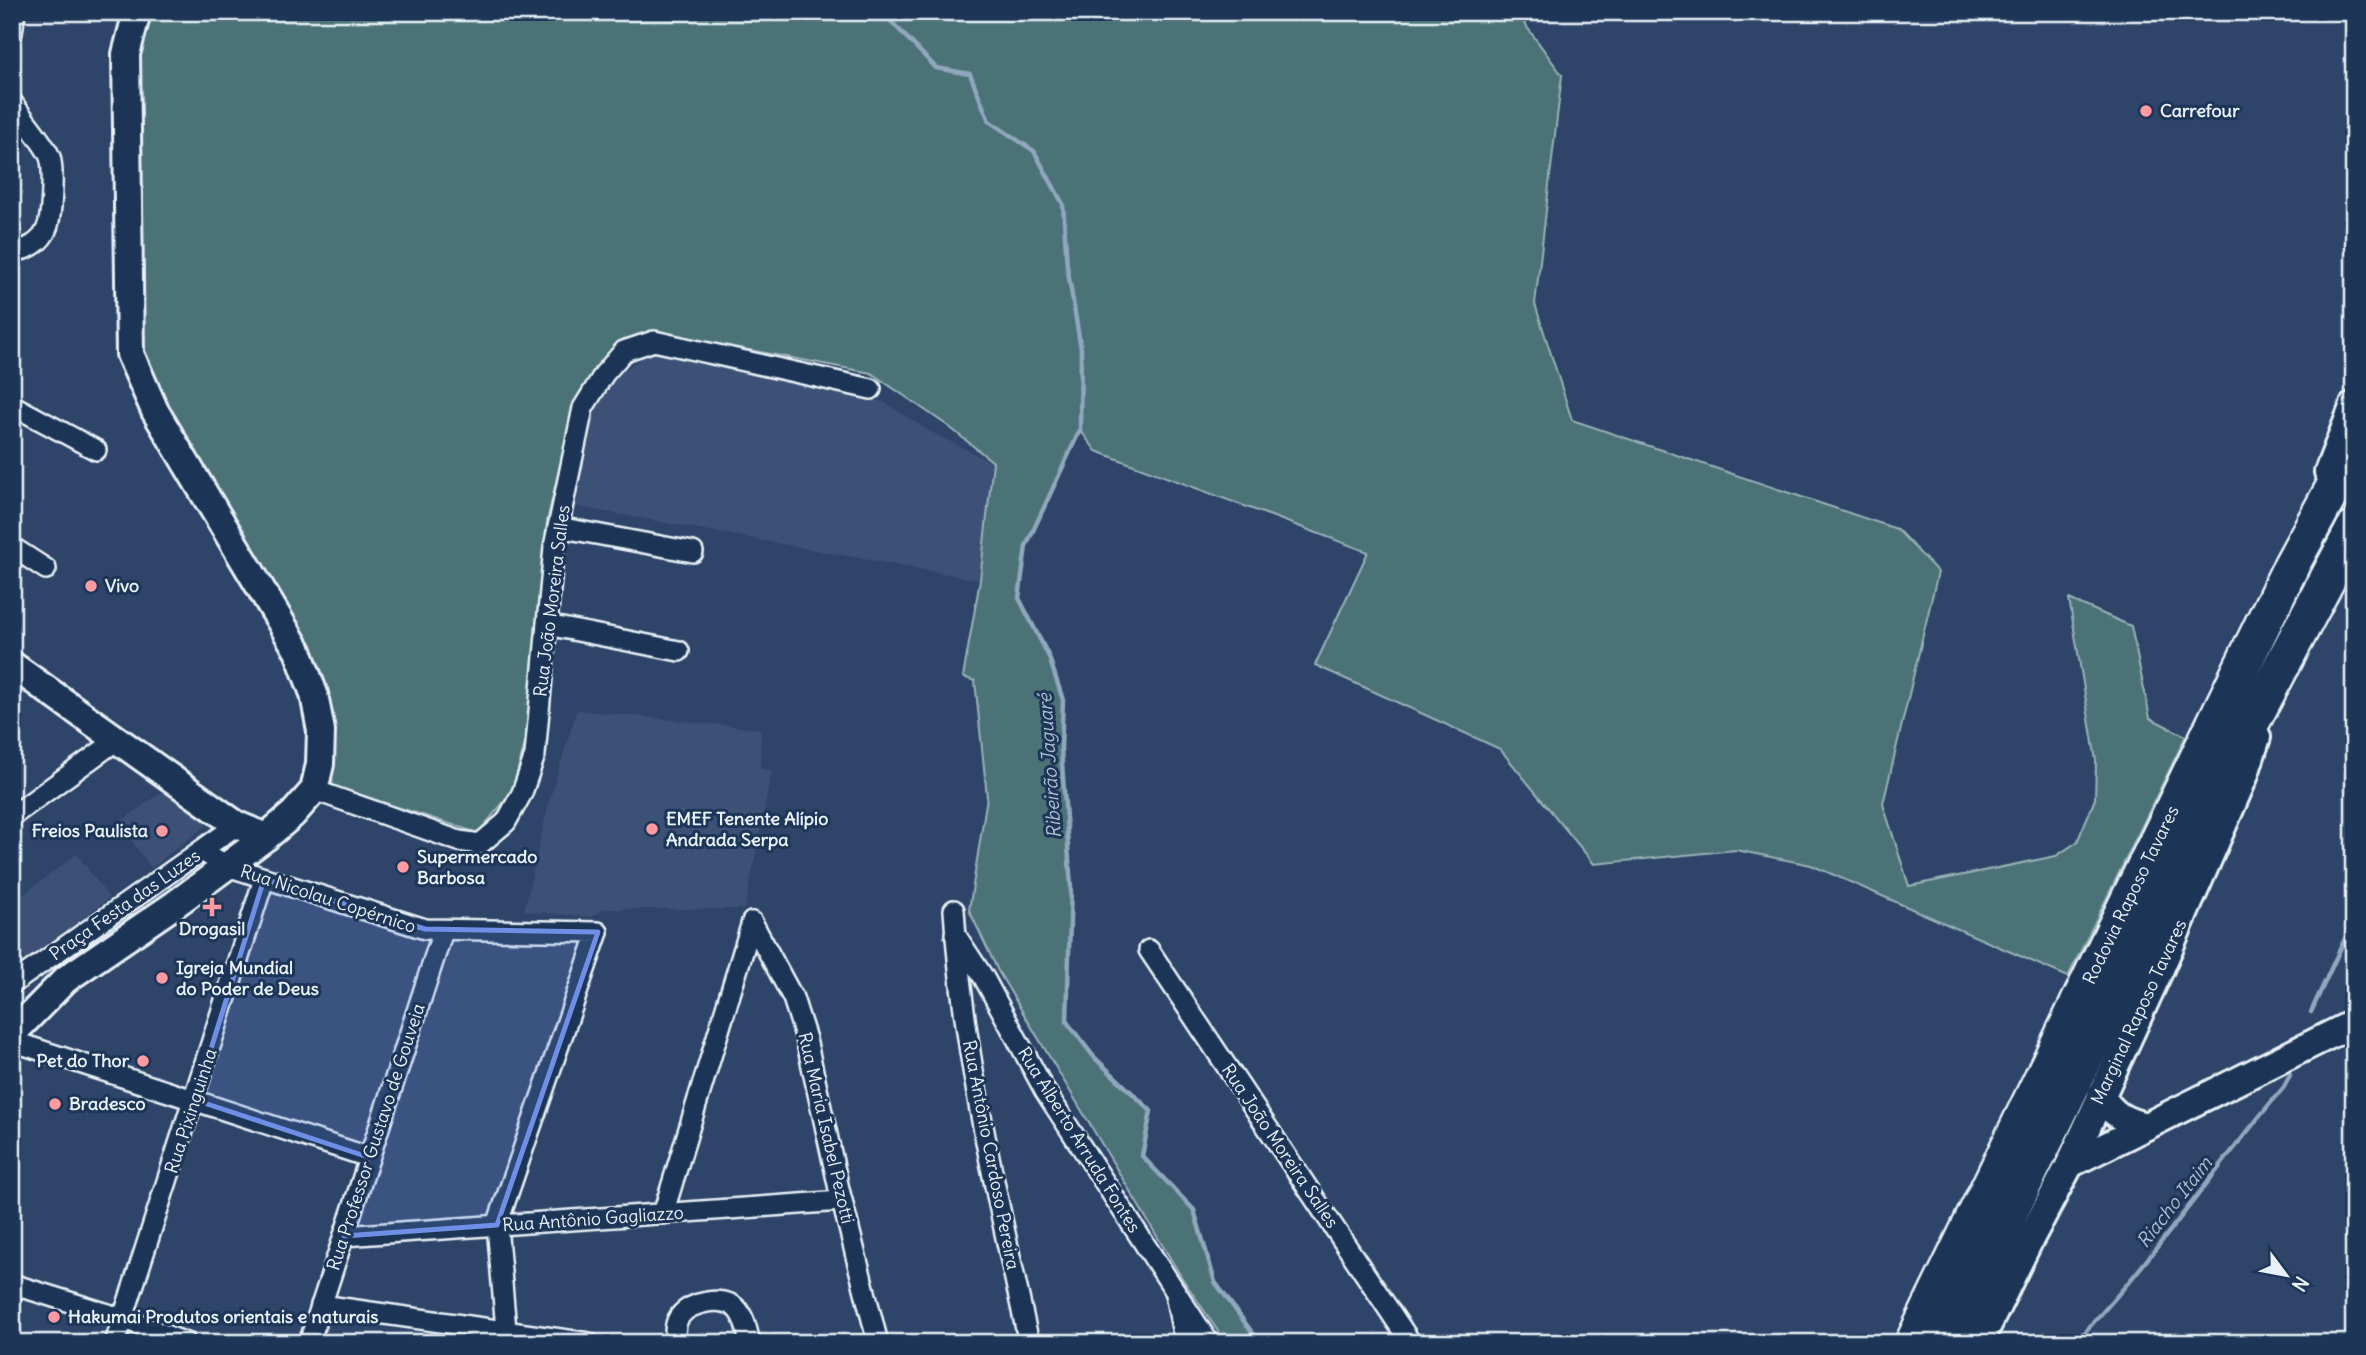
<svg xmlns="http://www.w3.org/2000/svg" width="2366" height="1355" font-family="Delius,sans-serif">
<rect width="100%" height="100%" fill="#2e4468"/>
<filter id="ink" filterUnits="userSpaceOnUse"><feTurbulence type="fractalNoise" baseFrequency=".0143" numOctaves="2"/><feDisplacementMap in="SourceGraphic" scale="14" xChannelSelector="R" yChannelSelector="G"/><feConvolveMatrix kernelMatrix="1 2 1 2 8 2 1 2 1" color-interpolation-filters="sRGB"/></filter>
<g filter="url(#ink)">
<g fill="#3d5176">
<polygon points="651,352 884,402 929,431 993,463 980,580 573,506 590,423 612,378"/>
<polygon points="577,710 761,729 760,769 772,770 745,909 604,909 592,917 524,911 550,798"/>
<polygon points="166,789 212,821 151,868 119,823"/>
<polygon points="77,854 109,898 27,961 12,942 12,903"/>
</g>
<polygon fill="#4c7377" stroke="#9ab2b8" stroke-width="2" points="143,12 1516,12 1562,75 1535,304 1572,420 1897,529 1938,572 1883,804 1909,886 2056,856 2077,842 2095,799 2096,761 2069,599 2131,626 2150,718 2186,736 2068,977 1811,865 1736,850 1594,864 1500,749 1315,665 1368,552 1096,451 1080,430 1026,546 1019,598 1049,657 1063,700 1061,749 1071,887 1067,1021 1094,1057 1151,1111 1142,1156 1194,1210 1215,1282 1260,1343 1226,1343 1182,1278 998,971 969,910 987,797 975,681 963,677 980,580 993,462 948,426 871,373 660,333 624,339 596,368 571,418 547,521 528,732 512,792 478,833 333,786 323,690 142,368 137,56"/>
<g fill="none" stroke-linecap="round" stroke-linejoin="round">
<g stroke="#91a7be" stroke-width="4.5">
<polyline points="882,12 936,68 970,74 989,121 1034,151 1063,204 1067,266 1081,349 1080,430 1026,546 1019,598 1049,657 1063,700 1061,749 1071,887 1067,1022 1094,1057 1151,1111 1142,1156 1194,1210 1215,1282 1260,1343"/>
<polyline points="2311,1012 2354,919"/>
<path d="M 2074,1343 C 2151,1264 2212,1171 2284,1087 L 2290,1075"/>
</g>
<defs>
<g id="street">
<polyline points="12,33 15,12"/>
<path d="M 12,102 C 21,116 45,144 50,157 C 54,169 52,216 47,228 C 42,242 26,252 12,250"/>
<polyline points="12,405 96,450"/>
<polyline points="558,527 693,552"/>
<polyline points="12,547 46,569"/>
<polyline points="547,625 679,651"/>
<polyline points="314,790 459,841 480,844 506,822 522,793 535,755 554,547 583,408 604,374 624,351 654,341 871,389"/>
<polyline points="12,816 117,740"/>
<polyline points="202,851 227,866 425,929 598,932 497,1225 506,1330"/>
<path d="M 954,910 C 963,1056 998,1200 1029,1343"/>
<polyline points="752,922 793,998 806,1039 839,1189 878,1343"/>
<polyline points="955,934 984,978 1045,1091 1209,1343"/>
<polyline points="1149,950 1411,1343"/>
<polyline points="12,984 237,825"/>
<polyline points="12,1041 368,1157"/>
<polyline points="663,1214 752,922"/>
<polyline points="344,1236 842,1201"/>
<polyline points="12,1284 124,1319 186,1343"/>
<polyline points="1176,1299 1185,1343"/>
<polyline points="321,1305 589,1343"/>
<polyline points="115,1343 264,879"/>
<polyline points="309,1343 443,931"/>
<path d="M 675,1343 C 675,1334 674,1323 680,1316 C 689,1302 723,1296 735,1307 C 745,1316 747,1331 750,1343"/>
</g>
<g id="secondary">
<polyline points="2328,472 2354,405"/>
<polyline points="12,665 237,825 266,837"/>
<polyline points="12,1034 66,979 174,905 266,837 293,814 314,790 320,764 321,731 314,694 298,651 155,411 130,354 126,54 137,12"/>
<path d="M 2101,1095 C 2112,1115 2125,1121 2146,1126"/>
<polyline points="2070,1164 2354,1023"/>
<polyline points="1979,1343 2029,1241 2070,1164 2160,969 2244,777 2257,737"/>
</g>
<g id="highway">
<polyline points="1913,1343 2292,564 2354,450"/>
<polyline points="1946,1343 2227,769 2354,529"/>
</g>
</defs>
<use href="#street" stroke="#e8f1f8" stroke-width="24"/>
<use href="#secondary" stroke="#e8f1f8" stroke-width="32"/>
<use href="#highway" stroke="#e8f1f8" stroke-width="40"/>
<use href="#street" stroke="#1d3557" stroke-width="19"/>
<use href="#secondary" stroke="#1d3557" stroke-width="26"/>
<use href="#highway" stroke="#1d3557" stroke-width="35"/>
</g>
</g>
<path fill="#6e8fe5" fill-opacity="0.2" stroke="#6e8fe5" stroke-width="5" stroke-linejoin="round" d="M 264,879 L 425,929 L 598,932 L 497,1225 L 344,1236 L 368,1157 L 195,1100 Z"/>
<g fill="#ff9aa2" stroke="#1d3557" stroke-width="2.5">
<circle cx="2146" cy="111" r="7"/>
<circle cx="91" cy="586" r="7"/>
<circle cx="652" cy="829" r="7"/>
<circle cx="162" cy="831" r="7"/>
<circle cx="403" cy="867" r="7"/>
<path d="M208.5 896.5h7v7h7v7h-7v7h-7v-7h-7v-7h7z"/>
<circle cx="162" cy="978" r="7"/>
<circle cx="143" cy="1061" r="7"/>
<circle cx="55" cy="1104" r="7"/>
<circle cx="54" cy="1317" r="7"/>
</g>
<g text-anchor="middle" stroke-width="6" stroke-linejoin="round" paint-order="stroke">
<g font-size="18" font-weight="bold" fill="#e8f1f8" stroke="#1d3557" text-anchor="start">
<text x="2160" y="117">Carrefour</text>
<text x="105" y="592">Vivo</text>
<text x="666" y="825">EMEF Tenente Alípio<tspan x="666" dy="21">Andrada Serpa</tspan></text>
<text x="148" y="837" text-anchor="end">Freios Paulista</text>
<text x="417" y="863">Supermercado<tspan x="417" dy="21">Barbosa</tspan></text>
<text x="212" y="935" text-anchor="middle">Drogasil</text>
<text x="176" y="974">Igreja Mundial<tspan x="176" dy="21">do Poder de Deus</tspan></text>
<text x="129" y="1067" text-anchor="end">Pet do Thor</text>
<text x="69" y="1110">Bradesco</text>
<text x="68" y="1323">Hakumai Produtos orientais e naturais</text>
</g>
<g font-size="18" fill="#e8f1f8" stroke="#1d3557">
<text transform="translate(552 601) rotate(-83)" y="6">Rua João Moreira Salles</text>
<text transform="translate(2131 895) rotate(-64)" y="6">Rodovia Raposo Tavares</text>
<text transform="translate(328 899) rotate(18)" y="6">Rua Nicolau Copérnico</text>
<text transform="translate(125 905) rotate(-35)" y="6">Praça Festa das Luzes</text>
<text transform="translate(2139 1012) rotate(-65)" y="6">Marginal Raposo Tavares</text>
<text transform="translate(191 1111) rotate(-72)" y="6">Rua Pixinguinha</text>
<text transform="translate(826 1128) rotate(77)" y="6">Rua Maria Isabel Pezotti</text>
<text transform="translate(376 1137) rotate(-72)" y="6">Rua Professor Gustavo de Gouveia</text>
<text transform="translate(1079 1140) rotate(58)" y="6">Rua Alberto Arruda Fontes</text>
<text transform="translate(1280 1146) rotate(56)" y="6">Rua João Moreira Salles</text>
<text transform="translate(991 1155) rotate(79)" y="6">Rua Antônio Cardoso Pereira</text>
<text transform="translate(593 1219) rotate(-4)" y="6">Rua Antônio Gagliazzo</text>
</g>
<g font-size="19" font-style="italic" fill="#aec0d2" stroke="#1d3557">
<text transform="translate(1049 766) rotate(-94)" y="7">Ribeirão Jaguaré</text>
<text transform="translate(2174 1202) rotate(-52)" y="7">Riacho Itaim</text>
</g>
</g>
<rect width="2366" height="1355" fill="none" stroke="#1d3557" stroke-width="42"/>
<rect x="21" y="21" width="2324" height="1313" fill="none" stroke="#e8f1f8" stroke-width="2.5" filter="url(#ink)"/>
<g transform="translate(2286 1275) rotate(122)" stroke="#1d3557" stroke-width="5" paint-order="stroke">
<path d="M0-5L12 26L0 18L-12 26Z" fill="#e8f1f8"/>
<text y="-10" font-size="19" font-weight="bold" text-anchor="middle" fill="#e8f1f8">N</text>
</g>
</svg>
